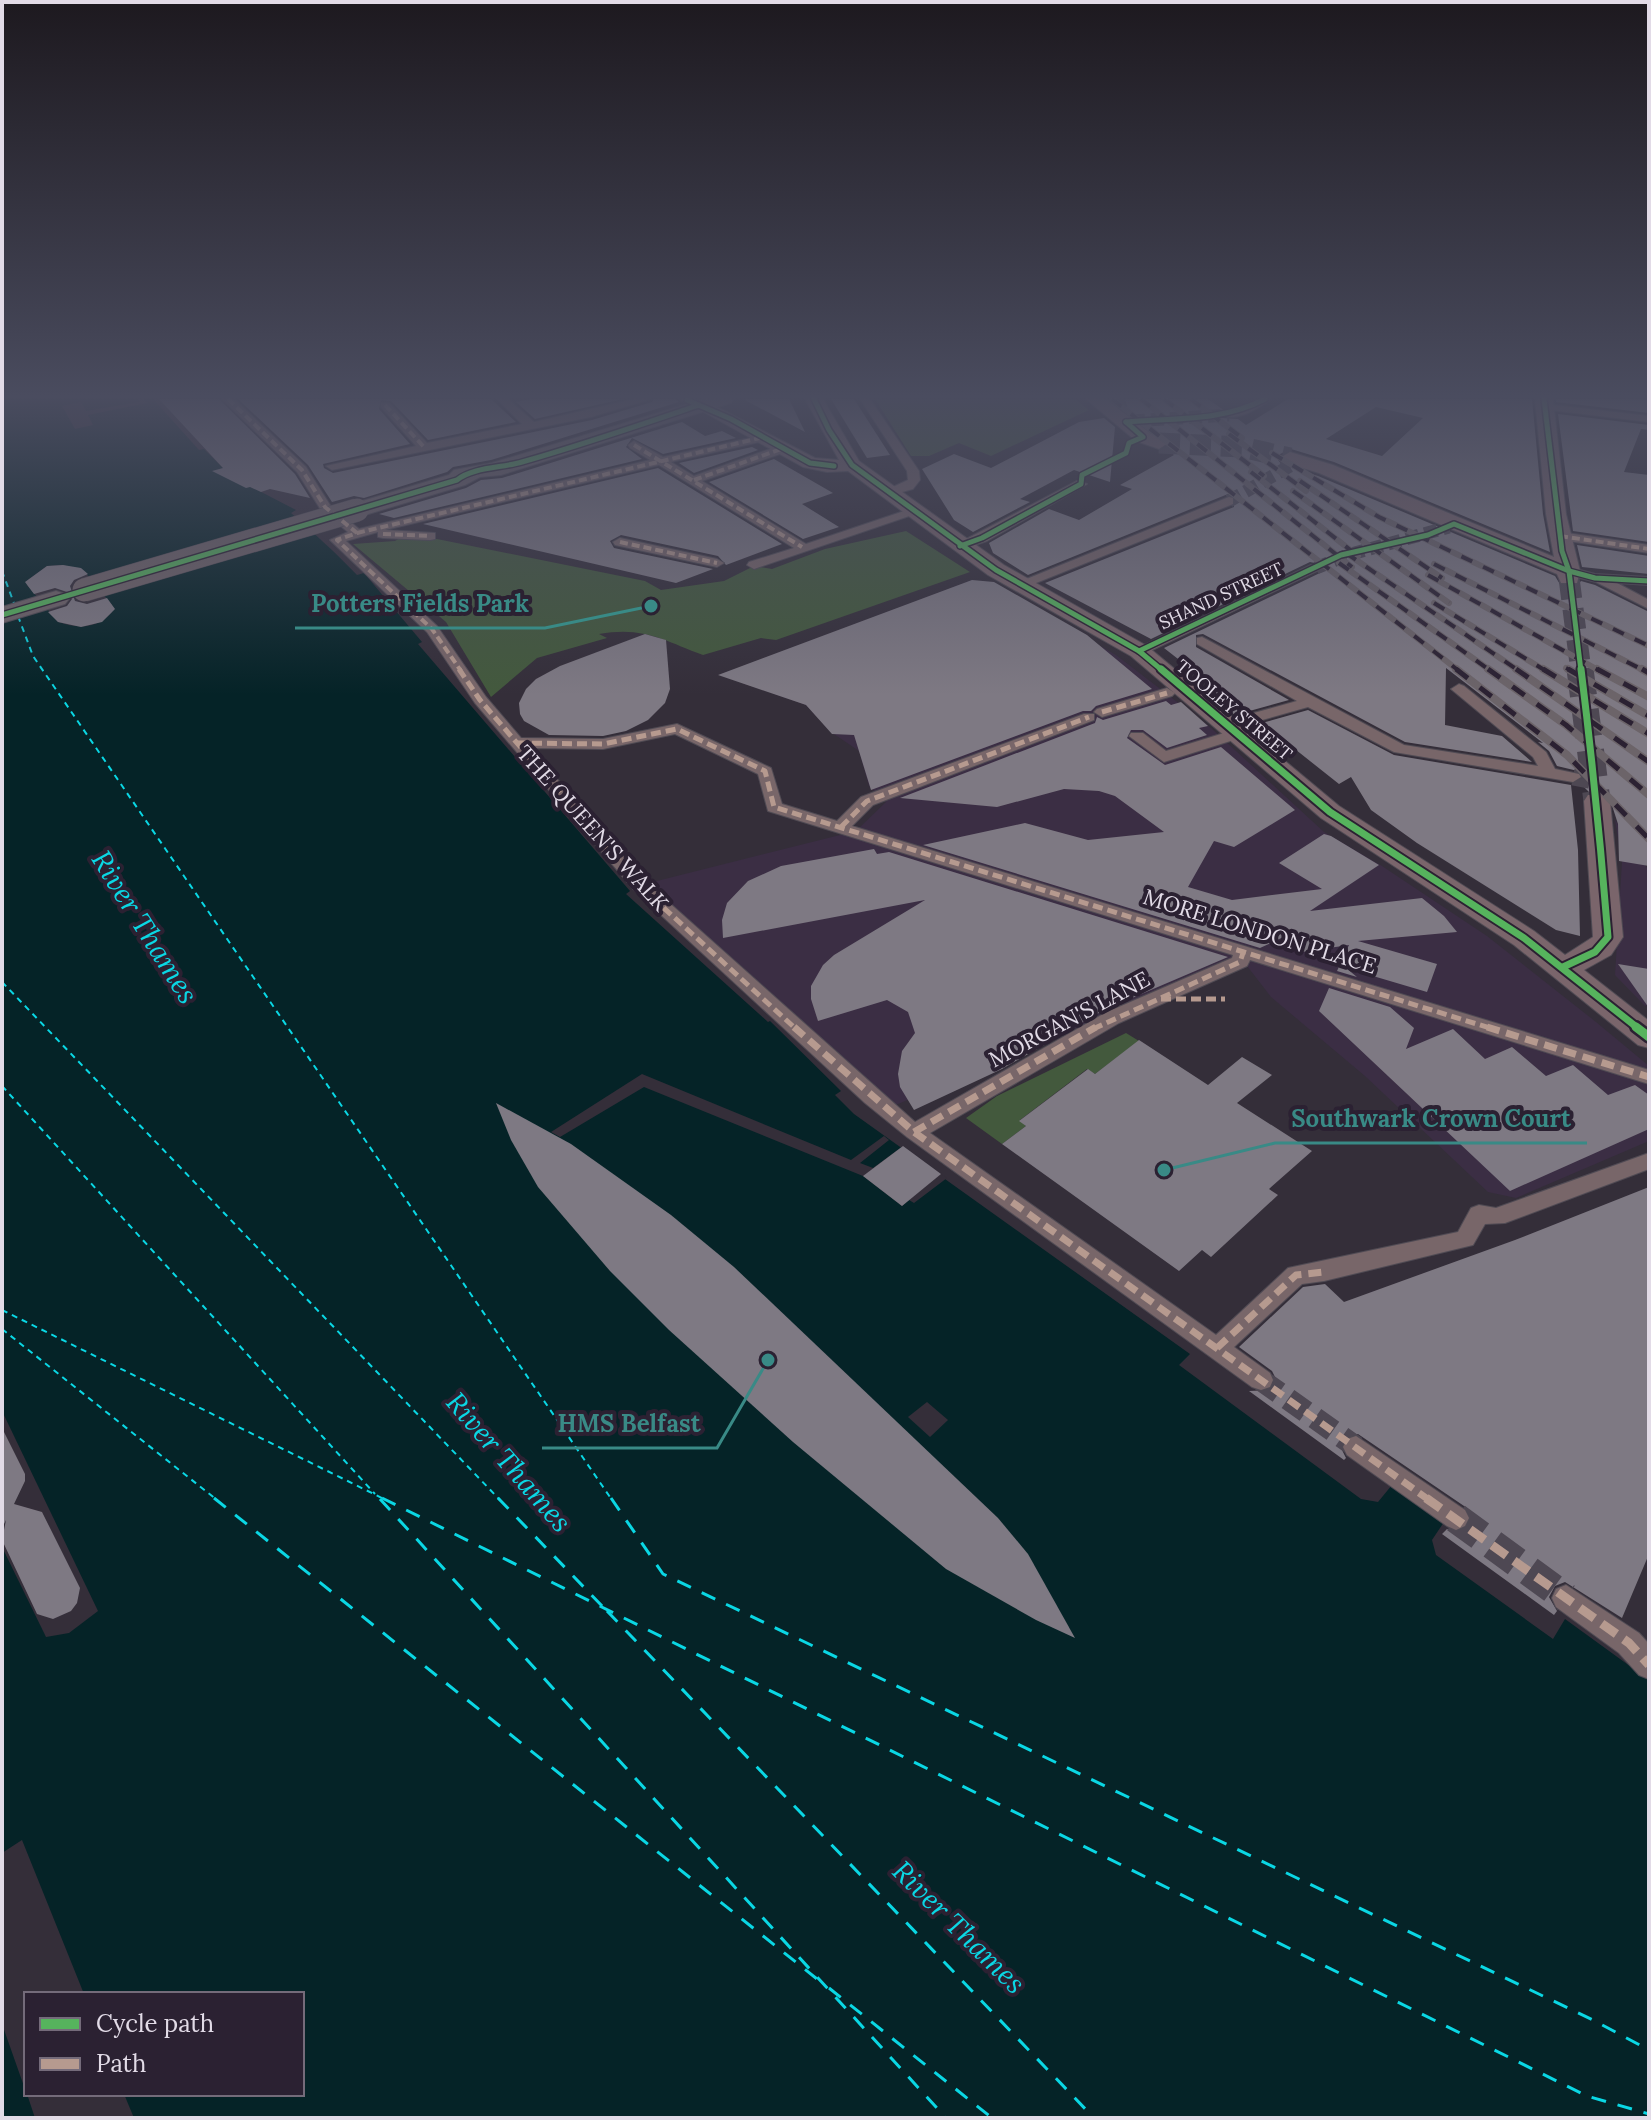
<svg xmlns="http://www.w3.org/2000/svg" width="1651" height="2120" font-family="Lora,serif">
<rect width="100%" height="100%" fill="#342e39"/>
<g fill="#3b2e44">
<polygon points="972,580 1060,623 1116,655 1211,728 1324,832 1382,866 1487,936 1596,1022 1649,1066 1649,1141 1516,1198 1488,1192 1365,1076 1271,997 1244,962 1238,959 891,1107 645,884 856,831 886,802 869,786 859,751 831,732 806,705 721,675"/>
<polygon points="1615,820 1649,871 1649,1005 1645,1006 1615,975 1622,862"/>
</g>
<g fill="#43593d">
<polygon points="875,399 1075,399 1089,410 991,456 959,443 929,456 911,456"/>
<path d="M 906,531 L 970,572 L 776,640 L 761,638 L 703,655 C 663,640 643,626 599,634 L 607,638 L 537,658 L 491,697 L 446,622 L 353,544 L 395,541 L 400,538 L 437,539 L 645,581 L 661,590 L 724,581 L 754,566 L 772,569 L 825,549 Z"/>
<polygon points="1126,1033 1139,1041 1095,1074 1087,1069 1020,1120 1026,1126 1002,1144 966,1118 997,1096"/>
</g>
<path fill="#052327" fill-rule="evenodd" d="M 2,399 L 153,399 L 199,450 L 204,449 L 232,477 L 296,510 L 291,513 C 316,535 335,552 357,575 L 364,573 L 422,642 L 418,644 L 630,891 L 626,894 L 768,1022 L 770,1021 L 841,1091 L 835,1095 L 854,1114 L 1190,1354 L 1179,1365 L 1361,1499 L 1378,1502 L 1392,1485 L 1444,1522 L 1432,1540 L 1436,1555 L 1553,1639 L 1565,1619 L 1649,1680 L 1649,2118 L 2,2118 ZM 63,565 L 84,571 L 112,605 L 112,612 C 97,629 79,629 58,622 L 27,585 L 28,580 L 47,566 ZM 26,1994 L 302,1994 L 302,2094 L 26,2094 Z"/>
<g fill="#342e39">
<polygon points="138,399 144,399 147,403 88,415 93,425 75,429 62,406 81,402 86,411 139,402"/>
<polygon points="642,1074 851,1160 884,1136 889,1140 860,1163 873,1168 903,1146 947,1178 914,1203 909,1200 902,1206 863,1176 644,1087 560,1137 551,1132"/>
<polygon points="927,1402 948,1420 930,1437 908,1417"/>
<polygon points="2,1411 98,1611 69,1633 46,1637 2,1547"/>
<polygon points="22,1840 84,1994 26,1994 26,2092 2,2024 2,1853"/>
<polygon points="27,2094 124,2094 134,2118 35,2118"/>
</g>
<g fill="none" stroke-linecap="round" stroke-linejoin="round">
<g stroke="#0ad7e4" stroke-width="2" stroke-dasharray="6 5" stroke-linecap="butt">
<polyline points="2,571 15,606"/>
<polyline points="18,616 33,656 612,1500"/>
<polyline points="2,982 500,1500"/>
<polyline points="2,1086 375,1494"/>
<polyline points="2,1310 386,1500"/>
<polyline points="2,1329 217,1500"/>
</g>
<g stroke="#0ad7e4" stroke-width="3" stroke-dasharray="15 12" stroke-linecap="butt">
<polyline points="214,1498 817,1979"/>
<polyline points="382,1498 1587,2096 1649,2114"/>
<polyline points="498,1498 603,1607"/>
<polyline points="611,1498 663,1574 1593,2020 1649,2050"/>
<polyline points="380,1499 946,2118"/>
<polyline points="607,1611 1094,2118"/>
<polyline points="829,1988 992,2118"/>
</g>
</g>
<g fill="#7e7983" fill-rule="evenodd">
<polygon points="159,399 219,399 295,474 310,498 270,489 261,492 250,487 246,488 212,471 223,468"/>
<polygon points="238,399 491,399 516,422 428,440 391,401 381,400 379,409 410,444 323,464 324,468 333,473 592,420 652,402 654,399 676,399 679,402 491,460 453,467 447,472 364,498 354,496 332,502 308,465"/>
<polygon points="531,399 623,399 535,419 516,402"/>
<polygon points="743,399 789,399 805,432"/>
<polygon points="831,399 854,399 890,455 867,458"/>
<path d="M 1110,399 L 1208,399 L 1225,411 L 1220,414 L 1222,418 L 1238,419 L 1246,425 L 1288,399 L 1532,399 L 1543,514 L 1550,552 L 1334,462 L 1291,449 L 1278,455 L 1278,460 L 1282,465 L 1318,476 L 1555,576 L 1561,586 L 1577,586 L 1581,581 L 1595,585 L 1649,612 L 1649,866 L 1619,861 L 1618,824 L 1608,793 L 1589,792 L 1579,782 L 1584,778 L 1582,772 L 1557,766 L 1549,751 L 1538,742 L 1543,743 L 1446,668 L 1445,725 L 1502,736 L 1532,762 L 1405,742 L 1203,634 L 1196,635 L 1196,647 L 1289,700 L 1235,715 L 1209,694 L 1219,691 L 1164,648 L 1324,571 L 1324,565 L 1310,562 L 1151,639 L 1045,583 L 1234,507 L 1234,495 L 1228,494 L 1028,575 L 993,553 L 989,543 L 1049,509 L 1079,520 L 1132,489 L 1120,485 L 1174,455 L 1166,448 L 1171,444 L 1169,440 ZM 1376,407 L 1423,418 L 1382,456 L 1326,439 Z"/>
<polygon points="1556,399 1643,399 1649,400 1649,413 1556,402"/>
<polygon points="1558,414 1649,425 1649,430 1641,429 1624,472 1649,475 1649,542 1573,531"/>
<polygon points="1104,418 1115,427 1110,482 1074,470 1020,499 1030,502 973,532 954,520 922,469 954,454 991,468 1079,422"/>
<polygon points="682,422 705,436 722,431 736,438 663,454 632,438 626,447 642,459 394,518 379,514 466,488 481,480 502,478"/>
<polygon points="752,447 758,450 694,473 679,463"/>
<polygon points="774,459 833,493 802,504 839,527 803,539 709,482"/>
<polygon points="658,468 782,544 726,565 718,556 621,535 610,541 614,548 713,569 676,583 423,524"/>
<polygon points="1577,545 1649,556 1649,574 1582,567"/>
<polygon points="63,565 81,568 88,574 74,580 70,586 75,601 87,604 107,598 115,609 102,622 81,627 58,622 48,612 67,606 72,599 67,592 55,588 34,594 25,582 47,566"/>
<polygon points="972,580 994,582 1087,635 1152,689 1096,706 1091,711 1083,711 871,790 854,735 832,734 806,705 718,675"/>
<polygon points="645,634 666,640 670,689 665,703 648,720 626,731 603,736 549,735 524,721 520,714 519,703 526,689 536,679 560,666"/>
<polygon points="1166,701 1171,705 1181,702 1208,726 1199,728 1207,735 1167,748 1143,730 1131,730 1127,738 1165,765 1221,747 1295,810 1234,847 1214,841 1188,887 1232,900 1322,889 1279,863 1324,834 1331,836 1379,865 1310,911 1422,898 1444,916 1457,932 1358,941 1437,964 1427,992 1346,968 1357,977 1337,971 1349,945 1302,952 1290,934 1260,948 923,845 1025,823 1088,840 1164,832 1115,796 1099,791 1064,789 997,807 900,798 1095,723 1097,717 1103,720"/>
<polygon points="1308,710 1394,755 1571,785 1578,850 1580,936 1556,930 1417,843 1371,810 1351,777 1339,784 1262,723"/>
<polygon points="874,849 877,854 889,852 1228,957 1104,1010 1002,1069 914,1110 900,1087 898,1074 902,1051 915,1033 908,1012 887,1000 818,1021 811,999 811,986 823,965 834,955 925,900 723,938 722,920 727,903 748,881 781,866"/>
<polygon points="1618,964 1649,969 1649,1008"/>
<polygon points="1329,988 1390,1007 1414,1028 1406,1049 1453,1029 1485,1059 1512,1047 1546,1076 1573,1065 1608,1095 1635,1085 1649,1095 1649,1129 1510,1191 1319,1011"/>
<polygon points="1139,1040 1208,1085 1242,1057 1272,1075 1237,1103 1312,1151 1269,1189 1278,1195 1211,1257 1202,1250 1179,1271 1002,1144 1026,1126 1019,1121 1088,1069 1095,1074"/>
<polygon points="496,1103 571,1144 671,1215 734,1267 998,1518 1028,1554 1075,1638 1036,1620 946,1569 793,1442 669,1330 610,1271 538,1187 511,1140"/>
<polygon points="903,1146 941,1174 902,1206 863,1176"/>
<polygon points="1649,1187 1649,1554 1622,1618 1565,1582 1555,1586 1549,1597 1557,1611 1554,1615 1442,1534 1447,1529 1457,1533 1468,1527 1472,1517 1467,1508 1358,1434 1344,1438 1340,1446 1346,1458 1344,1460 1249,1391 1271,1390 1276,1379 1272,1371 1239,1347 1303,1287 1325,1284 1344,1302 1515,1240"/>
<polygon points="2,1428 25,1474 25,1481 14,1504 42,1512 80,1588 77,1603 71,1611 53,1619 37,1614 2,1540 6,1520 2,1528"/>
</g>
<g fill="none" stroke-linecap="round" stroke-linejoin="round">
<g stroke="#4e4853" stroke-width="13" stroke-dasharray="13 6" stroke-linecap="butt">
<polyline points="1113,405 1129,399"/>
<polyline points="1132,421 1229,415"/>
<polyline points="1229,501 1295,463"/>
<polyline points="1316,568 1348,555 1449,527"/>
</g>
<polyline stroke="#4e4853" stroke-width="17" stroke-dasharray="17 9" stroke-linecap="butt" points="1573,777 1594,781"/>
<polyline stroke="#4e4853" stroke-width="22" stroke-dasharray="22 11" stroke-linecap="butt" points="1261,1380 1356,1447"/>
<polyline stroke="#4e4853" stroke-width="30" stroke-dasharray="30 15" stroke-linecap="butt" points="1456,1518 1566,1598"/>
<g stroke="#4e4853" stroke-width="21" stroke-dasharray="21 10" stroke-linecap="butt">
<polyline points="1159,443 1242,447 1290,458"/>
<polyline points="1569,578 1581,671"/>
</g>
<polyline stroke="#4e4853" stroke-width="27" stroke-dasharray="27 14" stroke-linecap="butt" points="1580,669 1597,801"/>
<defs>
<g id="street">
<path d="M 222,399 L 234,399 L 306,467 L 330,505 L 359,529 L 650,460 L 630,448 L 628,445 L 634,441 L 663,457 L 768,434 L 768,440 L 671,462 L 694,476 L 781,445 L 789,445 L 789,451 L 702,481 L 806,544 L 910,509 L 921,512 L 754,569 L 747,565 L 749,562 L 794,548 L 659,465 L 385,530 L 435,533 L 435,539 L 430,540 L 383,538 L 378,537 L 378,532 L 346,541 L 437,626 L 486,697 L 521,738 L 603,739 L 677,724 L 771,768 L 782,804 L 837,821 L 861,797 L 1084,714 L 1094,714 L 1094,720 L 873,805 L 852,826 L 1649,1070 L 1649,1084 L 1250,960 L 1247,966 L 1119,1023 L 930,1133 L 1216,1335 L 1288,1268 L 1458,1232 L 1471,1208 L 1479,1205 L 1496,1208 L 1649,1153 L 1649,1169 L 1505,1223 L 1485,1224 L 1473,1245 L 1324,1281 L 1302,1284 L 1234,1347 L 1270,1373 L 1273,1380 L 1270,1387 L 1261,1390 L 1252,1387 L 907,1137 L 865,1103 L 635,891 L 475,703 L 427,632 L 330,540 L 348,532 L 321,510 L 297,472 ZM 675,734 L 758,774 L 768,811 L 1233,955 L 1232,958 L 1105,1013 L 915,1122 L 647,883 L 530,748 L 603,749 Z"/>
<polygon points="497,399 508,399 534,422 634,399 651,399 591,417 332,470 326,466 416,446 381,407 381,403 389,403 427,443 522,424"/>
<polygon points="679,399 694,399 705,405 699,408"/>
<polygon points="860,399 870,399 919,471 920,480 913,489 888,496 882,492 908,480 907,471"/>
<path d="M 1258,399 L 1271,399 C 1259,408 1237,422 1223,415 Z"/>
<polygon points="1545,404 1649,416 1649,422 1541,409 1541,405"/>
<polygon points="1077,481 1087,484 987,541 960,550 953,546"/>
<polygon points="1229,497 1233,498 1233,504 1026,587 1014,584"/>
<polygon points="1560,532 1649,545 1649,553 1555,539 1555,533"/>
<polygon points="620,538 717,559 724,563 717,567 615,545 613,542"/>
<polygon points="1311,565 1323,568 1144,654 1134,654 1132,651"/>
<polygon points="1569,567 1595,574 1649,577 1649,585 1617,583 1649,600 1649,609 1596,582 1564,574 1562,571"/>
<polygon points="1202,637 1404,745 1538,766 1533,757 1451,689 1459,684 1464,686 1546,752 1555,769 1579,774 1581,777 1573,782 1394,752 1308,707 1227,730 1221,728 1221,722 1297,701 1197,644 1197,638"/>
<polygon points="1167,688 1175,693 1172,696 1102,717 1094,712 1097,709"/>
<polygon points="1237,729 1243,731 1243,737 1164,762 1129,736 1131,733 1143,733 1166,751"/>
<polygon points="1356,1436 1465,1510 1469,1518 1465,1526 1456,1530 1447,1526 1347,1455 1343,1447 1347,1439"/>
<polygon points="1566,1585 1639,1633 1649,1644 1649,1679 1639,1675 1619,1653 1556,1607 1552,1598 1556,1589"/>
</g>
<g id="primary">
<polygon points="805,399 823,399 859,461 1004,565 1147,646 1339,806 1534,931 1565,955 1593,937 1584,801 1588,795 1606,795 1610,801 1623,937 1611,955 1584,970 1649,1021 1649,1048 1638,1045 1514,945 1321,818 1131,656 988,575 848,471 827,472 803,467 700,410 709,405 715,406 815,458 839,460"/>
<polygon points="1086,399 1106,399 1150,433 1168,443 1159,449 1136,441"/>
<polygon points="1535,399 1553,399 1566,514 1580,571 1577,583 1561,583 1557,574 1319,473 1283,462 1280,458 1290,452 1333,465 1554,557 1546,514"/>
</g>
<g id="highway">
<polygon points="704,399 734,399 731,403 501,475 480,477 465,485 365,515 349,515 346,510 349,505 449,475 454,470 492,463"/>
<polygon points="56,591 65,594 69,599 65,604 2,623 2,607"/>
</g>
</defs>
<use href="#street" stroke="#504b54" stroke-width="2"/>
<use href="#primary" stroke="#504b54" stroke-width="2"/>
<use href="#highway" stroke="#504b54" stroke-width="2"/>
<use href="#street" fill="#786669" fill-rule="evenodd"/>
<use href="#primary" fill="#7a656b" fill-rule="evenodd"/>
<use href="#highway" fill="#706469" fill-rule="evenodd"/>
<defs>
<g id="rail-far1">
<polyline points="1112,399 1459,671"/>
<polyline points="1141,399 1352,567"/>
<polyline points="1164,399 1264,476"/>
<polyline points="1191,399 1242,438"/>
<polyline points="1229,434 1306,491"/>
<polyline points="1272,453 1379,517 1649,646"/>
<polyline points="1251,472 1358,556"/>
<polyline points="1300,481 1442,578"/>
<polyline points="1293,491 1449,603"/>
<polyline points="1346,553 1519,671"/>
<polyline points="1339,563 1491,671"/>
<polyline points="1434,564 1645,671"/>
<polyline points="1428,575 1600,671"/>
<polyline points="1434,603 1546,671"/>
<polyline points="1566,668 1572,671"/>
</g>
<g id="rail">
<polyline points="1456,669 1567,755 1649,839"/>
<polyline points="1488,669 1566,725 1649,795"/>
<polyline points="1516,669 1649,762"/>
<polyline points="1543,669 1649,734"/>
<polyline points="1568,669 1649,716"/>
<polyline points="1597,669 1649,697"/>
<polyline points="1642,669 1649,673"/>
</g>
</defs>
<use href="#rail-far1" stroke="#6c6469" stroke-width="6"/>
<use href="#rail" stroke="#6c6469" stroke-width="8"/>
<use href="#rail-far1" stroke="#2b2132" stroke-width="4" stroke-dasharray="12" stroke-linecap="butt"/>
<use href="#rail" stroke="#2b2132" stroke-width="5" stroke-dasharray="15" stroke-linecap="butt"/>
<defs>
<polyline id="highway-bridge" points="84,590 357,510"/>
</defs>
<use href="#highway-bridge" stroke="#504b54" stroke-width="24" stroke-linecap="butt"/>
<use href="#highway-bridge" stroke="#706469" stroke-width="23"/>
<g stroke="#b69a8f" stroke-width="4" stroke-dasharray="8 4" stroke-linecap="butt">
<polyline points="228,399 302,470 325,507 357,533 337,540 432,629 461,671"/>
<polyline points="385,405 424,447"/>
<polyline points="634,445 802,547"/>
<polyline points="694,480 784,448"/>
<polyline points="357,533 764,437"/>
<polyline points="383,534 430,536"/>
<polyline points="1560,536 1649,549"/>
<polyline points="620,542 717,563"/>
</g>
<g stroke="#b69a8f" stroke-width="5" stroke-dasharray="10 5" stroke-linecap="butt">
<polyline points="459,669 480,700 641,887 796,1029"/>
<polyline points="1102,712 1167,693"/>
<polyline points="517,743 603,744 677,729 765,771 774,807 1493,1029"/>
<polyline points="841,827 867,801 1089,717"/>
<polyline points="1161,999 1225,999"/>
<polyline points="1093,1029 1240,962 1244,950"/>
</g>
<g stroke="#b69a8f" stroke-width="7" stroke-dasharray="13 7" stroke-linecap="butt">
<polyline points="794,1027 914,1132 1429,1500"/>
<polyline points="1487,1027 1649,1077"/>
<polyline points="914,1132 1096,1027"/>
<polyline points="1217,1348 1296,1275 1324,1272"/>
</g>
<polyline stroke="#b69a8f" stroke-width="9" stroke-dasharray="18 9" stroke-linecap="butt" points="1426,1498 1629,1643 1649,1665"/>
<defs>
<g id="cycleway-far2">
<polyline points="814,399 829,430 852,465 996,570 1139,651 1163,671"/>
<polyline points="1544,399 1562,551 1569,571 1581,671"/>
<polyline points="687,400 731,419 810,463 834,466"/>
<path d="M 1126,422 C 1174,418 1221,422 1265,399"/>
<polyline points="960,546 982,538 1081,484 1082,475 1126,453 1129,443 1143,437 1126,422"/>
<path d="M 2,615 L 457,480 C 473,467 502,468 522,462 C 582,445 640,425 699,405"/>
<polyline points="1139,651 1341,555 1428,535 1454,524 1569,571 1595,578 1649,581"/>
</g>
<g id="cycleway-far1">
<polyline points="1161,669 1330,812 1524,938 1639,1029"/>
<path d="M 1563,967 L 1595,952 L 1608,937 C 1601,847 1592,758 1581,669"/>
</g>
<polyline id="cycleway" points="1636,1027 1649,1037"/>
</defs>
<use href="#cycleway-far2" stroke="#2b2132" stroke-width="8"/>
<use href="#cycleway-far1" stroke="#2b2132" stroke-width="11"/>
<use href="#cycleway" stroke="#2b2132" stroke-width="14"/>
<use href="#cycleway-far2" stroke="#56b35d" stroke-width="5"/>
<use href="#cycleway-far1" stroke="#56b35d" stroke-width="7"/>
<use href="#cycleway" stroke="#56b35d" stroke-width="9"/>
</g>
<linearGradient id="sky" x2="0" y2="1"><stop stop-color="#1d191f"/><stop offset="0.57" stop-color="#4a4c5f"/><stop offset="1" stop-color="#4a4c5f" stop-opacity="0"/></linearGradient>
<rect width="1651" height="695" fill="url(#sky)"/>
<g text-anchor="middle" stroke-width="8" stroke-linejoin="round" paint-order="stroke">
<g font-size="18" fill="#e2dbe7" stroke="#2b2132">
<text transform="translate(1221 596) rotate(-25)" y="6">SHAND STREET</text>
<text transform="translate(1234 710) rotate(40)" y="6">TOOLEY STREET</text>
</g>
<g font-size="22" fill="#e2dbe7" stroke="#2b2132">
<text transform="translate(593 828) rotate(48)" y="8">THE QUEEN'S WALK</text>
<text transform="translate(1260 931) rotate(17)" y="8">MORE LONDON PLACE</text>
<text transform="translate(1069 1019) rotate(-28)" y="8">MORGAN'S LANE</text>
</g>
<g font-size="28" font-style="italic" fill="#0ad7e4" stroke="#2b2132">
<text transform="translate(145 927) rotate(58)" y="10">River Thames</text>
<text transform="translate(509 1462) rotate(49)" y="10">River Thames</text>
<text transform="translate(959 1927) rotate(45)" y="10">River Thames</text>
</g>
</g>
<path fill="none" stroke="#398a86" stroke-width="3" d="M651 606L545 628H295M1164 1170L1275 1143H1587M768 1360L717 1448H542"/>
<g fill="#398a86" stroke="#2b2132" stroke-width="3">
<circle cx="651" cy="606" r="8"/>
<circle cx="1164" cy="1170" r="8"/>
<circle cx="768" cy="1360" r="8"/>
</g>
<g font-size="24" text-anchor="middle" font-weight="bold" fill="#398a86" stroke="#2b2132" stroke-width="8" stroke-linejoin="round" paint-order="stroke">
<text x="420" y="612">Potters Fields Park</text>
<text x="1431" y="1127">Southwark Crown Court</text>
<text x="629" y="1432">HMS Belfast</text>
</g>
<rect width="1651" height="2120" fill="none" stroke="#e2dbe7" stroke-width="8"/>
<rect x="24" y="1992" width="280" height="104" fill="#2b2132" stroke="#746b7a" stroke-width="2"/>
<rect x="40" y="2018" width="40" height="12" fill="#56b35d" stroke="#746b7a" stroke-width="2"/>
<text x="96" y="2032" font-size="24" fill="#e2dbe7">Cycle path</text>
<rect x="40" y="2058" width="40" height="12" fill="#b69a8f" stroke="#746b7a" stroke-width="2"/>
<text x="96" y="2072" font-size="24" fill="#e2dbe7">Path</text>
</svg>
